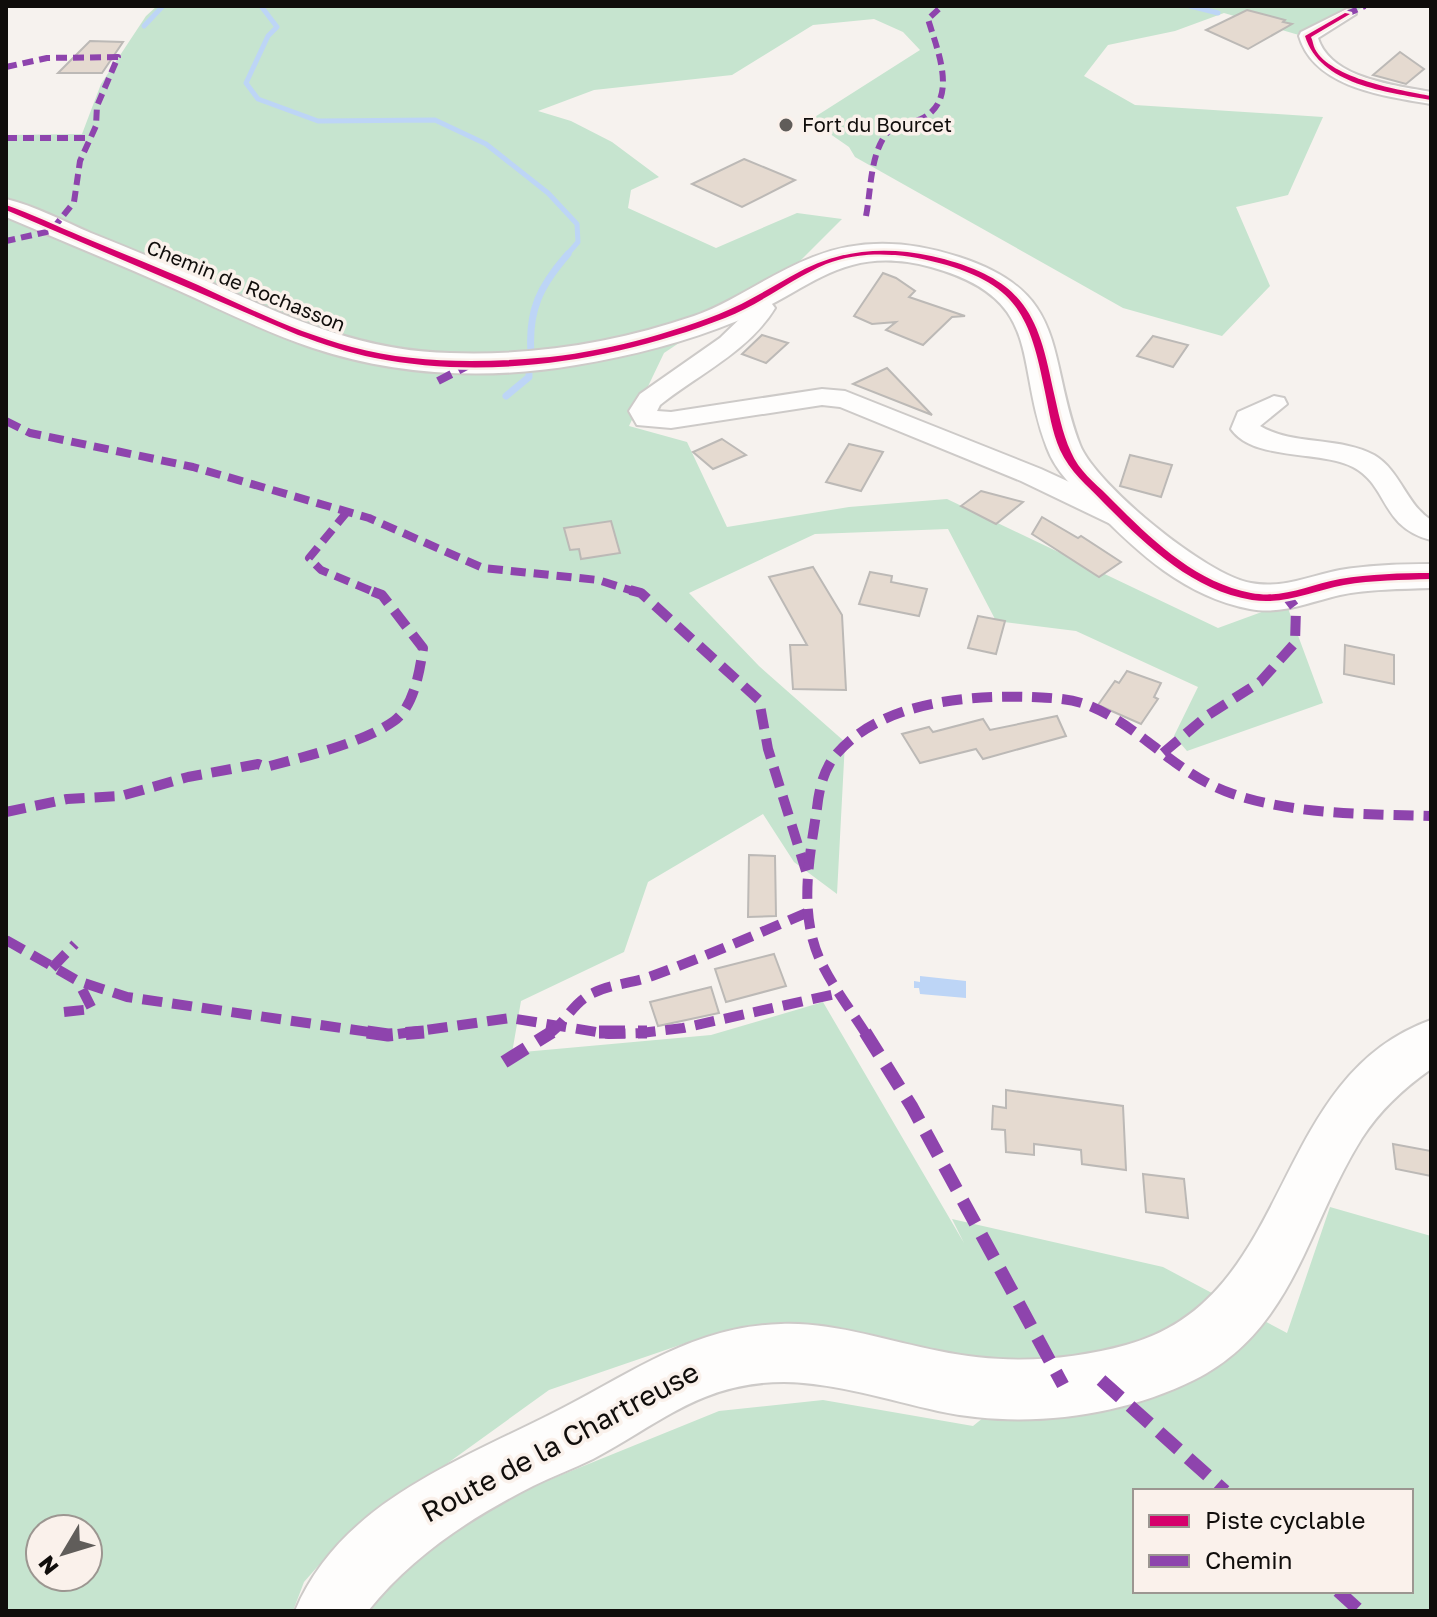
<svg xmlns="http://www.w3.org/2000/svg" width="1437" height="1617" font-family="'Golos Text',sans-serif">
<rect width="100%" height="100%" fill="#f6f2ee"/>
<path fill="#c6e4cf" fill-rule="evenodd" d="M 157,6 L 1365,6 L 1309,38 L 1224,13 L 1175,31 L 1108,45 L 1084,76 L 1135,105 L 1323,117 L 1288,195 L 1236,207 L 1270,286 L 1222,336 L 1123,308 L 855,157 L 849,147 L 810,120 L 920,50 L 903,32 L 874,19 L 813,25 L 732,75 L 594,90 L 538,111 L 571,121 L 612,142 L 659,177 L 631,190 L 628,208 L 716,248 L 797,213 L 842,219 L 785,276 L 748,297 L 664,353 L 629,426 L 687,442 L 727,527 L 849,507 L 947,499 L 1218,628 L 1286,603 L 1323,703 L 1187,751 L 1174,736 L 1198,687 L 1076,631 L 996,621 L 948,529 L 815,534 L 689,593 L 759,666 L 845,742 L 837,894 L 794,862 L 763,814 L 648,882 L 624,952 L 521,1001 L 512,1053 L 711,1035 L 823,1002 L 964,1243 L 952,1219 L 1163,1267 L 1287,1333 L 1330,1207 L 1431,1236 L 1431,1611 L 354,1611 L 360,1594 L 517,1493 L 719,1411 L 823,1400 L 973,1426 L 1040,1372 L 977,1379 L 715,1333 L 549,1390 L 341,1540 L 304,1582 L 293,1611 L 6,1611 L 6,135 L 82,134 L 101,84 L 146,16 ZM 1135,1491 L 1411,1491 L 1411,1591 L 1135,1591 ZM 40,1529 L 88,1529 L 88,1577 L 40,1577 Z"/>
<polygon fill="#bdd5f6" points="920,976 966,981 966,998 920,994 919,988 914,988 914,981 920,982"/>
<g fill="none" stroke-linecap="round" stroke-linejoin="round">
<g stroke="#bdd5f6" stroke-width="5">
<polyline points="261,6 277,27 268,36 246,83 258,99 318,121 435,120 486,144 548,193 577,224 578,242 566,256"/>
<polyline points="1190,6 1218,13"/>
<polyline points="144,26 163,6"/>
</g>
<g stroke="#bdd5f6" stroke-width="7">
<path d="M 531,353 C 528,310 540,286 568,254"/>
<polyline points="506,396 529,377 529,368"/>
</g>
</g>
<g fill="#e5dad0" stroke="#bcb9b6" stroke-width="2">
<polygon points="1247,10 1285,20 1283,22 1292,24 1248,49 1206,30"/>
<polygon points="90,41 123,42 102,73 58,73"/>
<polygon points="1400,52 1424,69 1406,84 1373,75"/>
<polygon points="744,159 795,180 742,207 692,184"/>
<polygon points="883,273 896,278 915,291 909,297 965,316 952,317 923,345 886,330 896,322 872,324 854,316"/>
<polygon points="762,335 788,343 766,363 742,354"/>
<polygon points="1153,336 1188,345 1173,367 1137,356"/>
<polygon points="887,368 932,415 853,384"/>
<polygon points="722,439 746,455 713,469 693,452"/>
<polygon points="849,444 883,452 861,491 826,482"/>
<polygon points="1130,455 1172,465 1161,497 1120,486"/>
<polygon points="981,491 1023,502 996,524 961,506"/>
<polygon points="1042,517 1078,538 1081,536 1121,562 1099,577 1032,534"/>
<polygon points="611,521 620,553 581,559 579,549 570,550 564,528"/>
<polygon points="813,567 842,615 846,690 793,689 790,645 807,645 769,577"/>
<polygon points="870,572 892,576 891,582 927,589 919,616 859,604"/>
<polygon points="978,616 1005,621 996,654 968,648"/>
<polygon points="1345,645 1394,655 1394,684 1344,674"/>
<polygon points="1127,671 1161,683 1154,697 1158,699 1141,724 1098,705 1115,681 1119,683"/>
<polygon points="1057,716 1066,736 983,759 976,749 920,763 902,734 929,727 933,732 983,719 990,730"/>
<polygon points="749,855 775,856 776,916 748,917"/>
<polygon points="774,954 786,986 726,1002 715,969"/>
<polygon points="711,987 719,1013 658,1026 650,1002"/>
<polygon points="1006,1090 1123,1106 1126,1170 1082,1164 1081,1150 1034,1144 1034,1155 1006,1152 1005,1130 992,1129 993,1106 1006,1108"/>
<polygon points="1393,1144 1431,1151 1431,1176 1396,1169"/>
<polygon points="1143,1174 1184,1179 1188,1218 1146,1212"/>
</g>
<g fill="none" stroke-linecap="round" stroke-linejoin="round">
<defs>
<g id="street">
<path d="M 1347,9 L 1356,14 L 1318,38 C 1331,79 1395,85 1431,92 L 1431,104 C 1385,96 1314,88 1299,36 L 1301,32 Z"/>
<path d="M 757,294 L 766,296 L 775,308 C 749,351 699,374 660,405 L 657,411 L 671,412 L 822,389 L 845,391 L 1041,469 L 1141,515 L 1146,522 L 1141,529 L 1131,531 L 1121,529 L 1021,481 L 840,407 L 822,405 L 671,428 L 637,425 L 629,411 L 640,394 L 720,338 L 750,309 L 745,301 L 748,296 Z"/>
<path d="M 1274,396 L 1284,398 L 1287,404 L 1260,426 C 1294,446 1338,436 1374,455 C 1400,470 1406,504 1431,520 L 1431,540 C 1380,527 1389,486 1353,467 C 1320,450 1253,461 1231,429 L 1238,412 Z"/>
</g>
<g id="secondary">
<path d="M 6,199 C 35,206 63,221 91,233 C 126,247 162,262 198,277 C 281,314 357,351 450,353 C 533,356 615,343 694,316 C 736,301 771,273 813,257 C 860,238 911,241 959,257 C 1071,293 1046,356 1080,445 C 1096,485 1207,576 1251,583 C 1283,589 1309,576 1340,570 C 1370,565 1401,564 1431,564 L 1431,588 C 1401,589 1369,589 1340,595 C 1309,602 1282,615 1250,609 C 1184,596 1138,553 1092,506 C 1074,488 1056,472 1047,448 C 1013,360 1046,299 931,267 C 842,243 810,291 737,321 C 686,342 631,356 576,365 C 489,380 396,376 313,348 C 265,332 220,309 175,289 C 119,264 62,241 6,217 Z"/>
<path d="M 1431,1020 L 1431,1069 C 1404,1088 1380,1110 1362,1138 C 1307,1225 1295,1329 1194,1380 C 1117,1418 1022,1429 938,1411 C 888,1400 837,1383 784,1382 C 702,1382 661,1423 593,1459 C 573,1469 553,1476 533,1486 C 470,1518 412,1556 368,1611 L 295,1611 C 339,1505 454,1463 549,1415 C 626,1377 691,1326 781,1324 C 834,1322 887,1341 939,1351 C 1000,1364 1065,1362 1126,1345 C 1296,1299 1267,1079 1431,1020 Z"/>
</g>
</defs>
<use href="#street" stroke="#cdcac8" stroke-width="4"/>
<use href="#secondary" stroke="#cdcac8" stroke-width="4"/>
<use href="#street" fill="#fefdfc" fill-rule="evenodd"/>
<use href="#secondary" fill="#fefdfc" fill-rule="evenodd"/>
<g stroke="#8e44ad" stroke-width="6" stroke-dasharray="11 6" stroke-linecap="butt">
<polyline points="1347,14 1365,6"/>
<polyline points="6,67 47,58 118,57 97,106 96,126 80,161 74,202 51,231 6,241"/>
<polyline points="6,138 90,138"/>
<path d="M 866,216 C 871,191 870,154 887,133 C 896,123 910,124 921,119 C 960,100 937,50 928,19 L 942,6"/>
</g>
<g stroke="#8e44ad" stroke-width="8" stroke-dasharray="15 8" stroke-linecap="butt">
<polyline points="438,381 467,366"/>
<polyline points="6,421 30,433 193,467 369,518 483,568 598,580 636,592"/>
<polyline points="347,512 309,558 321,570 374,592"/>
</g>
<g stroke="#8e44ad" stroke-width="10" stroke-dasharray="20 10" stroke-linecap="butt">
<polyline points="630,590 641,593 759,700 768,749 806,871"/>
<polyline points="1163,753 1208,715 1260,682 1295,643 1296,609 1287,597"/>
<path d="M 6,812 L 67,799 L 121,796 L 188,777 L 258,764 L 266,767 C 303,757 363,743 394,721 C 414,707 420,670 423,648 L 382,595 L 369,590"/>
<polyline points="6,940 78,981 127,997 383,1034"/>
<polyline points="52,968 75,944"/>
<polyline points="64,1012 92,1009 78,981"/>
<polyline points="398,1034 510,1018 609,1034 641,1033 683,1028 840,993"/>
<path d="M 549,1034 C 566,1022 573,1002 593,993 C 611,984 633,983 652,976 C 704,957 755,935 806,913"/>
<path d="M 866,1034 C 852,1012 836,991 824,968 C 797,918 809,861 817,808 C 819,790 823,772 834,757 C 878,702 966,695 1030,697 C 1050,698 1071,698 1090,706 C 1143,728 1176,775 1233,794 C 1296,815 1365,814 1431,816"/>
</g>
<g stroke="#8e44ad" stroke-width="13" stroke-dasharray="26 13" stroke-linecap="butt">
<polyline points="367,1032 388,1035 424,1032"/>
<polyline points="599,1032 647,1032"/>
<polyline points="865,1032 912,1107 1063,1385"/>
<polyline points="504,1062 552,1032"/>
<polyline points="1101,1380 1225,1491"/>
<polyline points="1338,1591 1360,1611"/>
</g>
<defs>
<g id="cycleway">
<path d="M 1345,13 L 1350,14 L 1311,37 C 1313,41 1313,45 1315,49 C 1331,79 1400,90 1431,96 L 1431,100 C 1387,92 1320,85 1305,36 Z"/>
<path d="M 6,205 C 32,214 57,226 83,237 C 121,253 160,268 198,285 C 248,308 298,333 352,347 C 407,362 468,363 525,359 C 591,355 657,338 719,314 C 747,303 773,286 799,272 C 845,247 894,246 944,259 C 1023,281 1038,313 1053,389 C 1058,410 1062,433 1071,452 C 1079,471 1094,482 1108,496 C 1148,536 1193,582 1251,593 C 1284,599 1308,585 1340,579 C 1370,574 1401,573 1431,573 L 1431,579 C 1402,580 1373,580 1344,585 C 1312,591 1285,605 1252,600 C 1191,590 1145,544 1103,502 C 1087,485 1070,472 1060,450 C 1052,432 1049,411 1045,392 C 1030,317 1018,284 939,263 C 903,253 862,250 826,264 C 791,279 761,304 725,318 C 617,360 491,381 375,358 C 349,353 323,344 298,335 L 6,210 Z"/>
</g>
</defs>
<use href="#cycleway" stroke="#faf1eb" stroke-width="5"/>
<use href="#cycleway" fill="#d6006c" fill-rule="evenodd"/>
</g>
<circle fill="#605d5a" stroke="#faf1eb" stroke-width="3" cx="786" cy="125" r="8"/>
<g text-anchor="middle" stroke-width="7" stroke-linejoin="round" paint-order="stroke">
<g font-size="20" fill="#100d0b" stroke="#faf1eb" text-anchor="start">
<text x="802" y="132">Fort du Bourcet</text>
</g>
<g font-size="20" fill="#100d0b" stroke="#faf1eb">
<text transform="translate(246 286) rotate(22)" y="7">Chemin de Rochasson</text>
</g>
<g font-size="28" fill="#100d0b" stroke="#faf1eb">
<text transform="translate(560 1442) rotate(-28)" y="10">Route de la Chartreuse</text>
</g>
</g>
<rect width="1437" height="1617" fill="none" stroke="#100d0b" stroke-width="16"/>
<rect x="1133" y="1489" width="280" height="104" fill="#faf1eb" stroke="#9c9691" stroke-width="2"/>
<rect x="1149" y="1515" width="40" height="12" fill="#d6006c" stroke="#9c9691" stroke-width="2"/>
<text x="1205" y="1529" font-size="24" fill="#100d0b">Piste cyclable</text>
<rect x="1149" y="1555" width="40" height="12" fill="#8e44ad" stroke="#9c9691" stroke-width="2"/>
<text x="1205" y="1569" font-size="24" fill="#100d0b">Chemin</text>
<g transform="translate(64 1553) rotate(232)"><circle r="38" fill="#faf1eb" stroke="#9c9691" stroke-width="2"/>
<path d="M0-6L14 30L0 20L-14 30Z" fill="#605d5a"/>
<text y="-12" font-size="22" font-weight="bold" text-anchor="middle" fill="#100d0b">N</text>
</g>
</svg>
